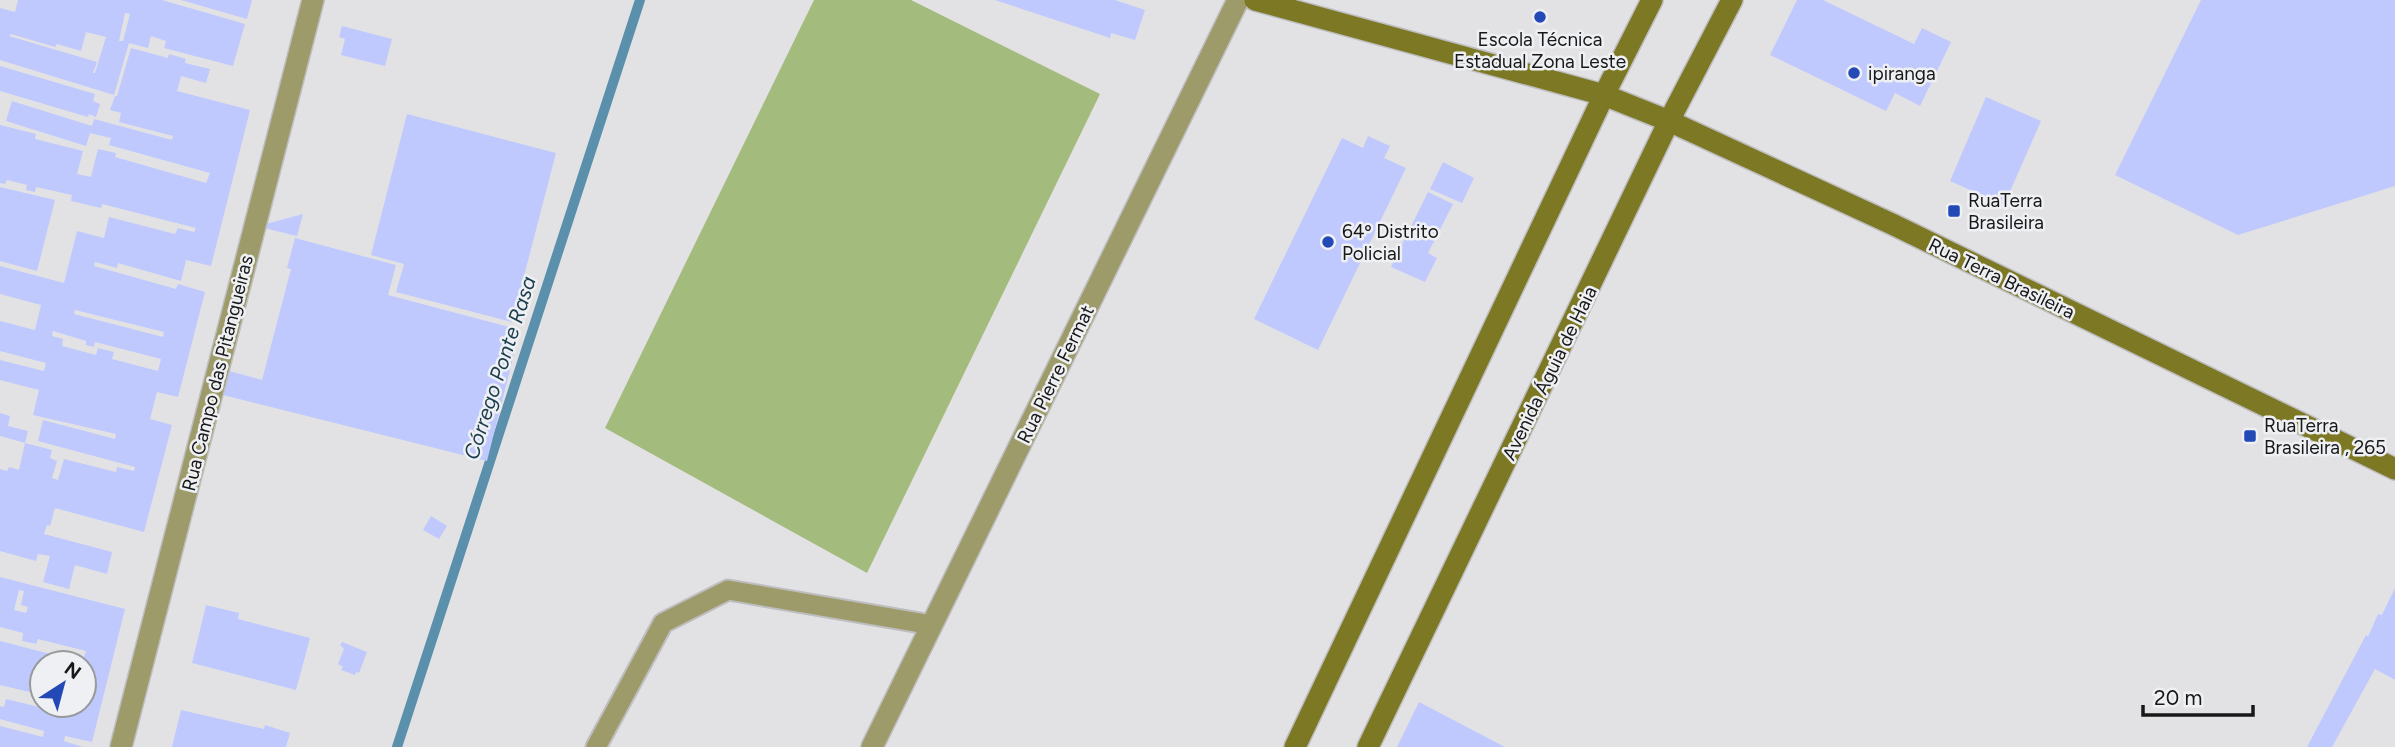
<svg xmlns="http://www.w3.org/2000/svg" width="2395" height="747" font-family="Figtree,sans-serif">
<rect width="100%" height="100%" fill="#e2e2e5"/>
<polygon fill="#a4bb7e" points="814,0 911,0 1100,94 867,573 605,428"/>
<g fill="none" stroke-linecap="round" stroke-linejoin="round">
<polyline stroke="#5a90ab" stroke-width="10" points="397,747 640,0"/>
</g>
<g fill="#bfc9fd" fill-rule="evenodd">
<path d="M 18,0 L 162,0 L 245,24 L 233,66 L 164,48 L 166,41 L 151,36 L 148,48 L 129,43 L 114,95 L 0,60 L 0,8 L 15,12 ZM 125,13 L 130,14 L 123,41 L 119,41 ZM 86,32 L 106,37 L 95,73 L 93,73 L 97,62 L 9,36 L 11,34 L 55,47 L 57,44 L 81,51 Z"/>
<polygon points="181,0 252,0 247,19"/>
<polygon points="995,0 1115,0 1145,10 1135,40 1111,33 1110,38"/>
<polygon points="1797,0 1823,0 1914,44 1922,28 1951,42 1920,106 1895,93 1886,111 1770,55"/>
<polygon points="2201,0 2395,0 2395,186 2238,235 2115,175"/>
<polygon points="342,26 392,39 385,66 341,55 345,39 339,37"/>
<path d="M 131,48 L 168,58 L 169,54 L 186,59 L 185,63 L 210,69 L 206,83 L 181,76 L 177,91 L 250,110 L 211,266 L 186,260 L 181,281 L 118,263 L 117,268 L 95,262 L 94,266 L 176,289 L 178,284 L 205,292 L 178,397 L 157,392 L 150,419 L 172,425 L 144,532 L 55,508 L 50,526 L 47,525 L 44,534 L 112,552 L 107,574 L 75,565 L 69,589 L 43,582 L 50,556 L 38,554 L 36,561 L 0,551 L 0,469 L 7,471 L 9,467 L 19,470 L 25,443 L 52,450 L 50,458 L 57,461 L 52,478 L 58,480 L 64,459 L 116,472 L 117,467 L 134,471 L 135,467 L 38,441 L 43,420 L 115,439 L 116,434 L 33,415 L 39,390 L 0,380 L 0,360 L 44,371 L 46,363 L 0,351 L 0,321 L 35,330 L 41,305 L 0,294 L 0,266 L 64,283 L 77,231 L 104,238 L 109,217 L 175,234 L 178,228 L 194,232 L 196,228 L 102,204 L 101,208 L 71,201 L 72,195 L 36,187 L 35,192 L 26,190 L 27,185 L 7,180 L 5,184 L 0,183 L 0,125 L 36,134 L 35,139 L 83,151 L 77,174 L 91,177 L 98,149 L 116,153 L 115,157 L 206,183 L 210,173 L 109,145 L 111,138 L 90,133 L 86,146 L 6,121 L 12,101 L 92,126 L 94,119 L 172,140 L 173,136 L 119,122 L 121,113 L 110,110 L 115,96 L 117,96 ZM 75,310 L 164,332 L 163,337 L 74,314 ZM 53,331 L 86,341 L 86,345 L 94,347 L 95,342 L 161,359 L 158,371 L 112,359 L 114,352 L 98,348 L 96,355 L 62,346 L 63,339 L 52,336 Z"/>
<polygon points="0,66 95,94 93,101 100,104 96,117 89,114 88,117 0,91"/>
<polygon points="1986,97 2041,121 2004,205 1950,181"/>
<polygon points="407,114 556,153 512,322 396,292 404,264 371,255"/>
<polygon points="1368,136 1390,146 1384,158 1406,168 1318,350 1254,319 1342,138 1363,148"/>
<polygon points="1443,162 1474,178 1462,203 1430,189"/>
<polygon points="0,187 55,200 37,271 0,261"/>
<polygon points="1428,192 1453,204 1428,253 1437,258 1425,282 1391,267"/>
<polygon points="303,214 297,236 264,228 266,224"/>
<polygon points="295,238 396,265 388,295 520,330 487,461 223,395 229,371 262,380 291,269 287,268"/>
<polygon points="0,413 10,416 8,426 28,431 25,443 0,436"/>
<polygon points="431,516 447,526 439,539 423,530"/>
<path d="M 0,577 L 125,609 L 92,742 L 65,736 L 64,741 L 83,747 L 0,747 L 0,726 L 43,737 L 44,731 L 0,719 L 0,706 L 4,707 L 6,699 L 68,714 L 70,705 L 84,705 L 84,663 L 42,663 L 42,695 L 0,685 L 0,641 L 62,657 L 63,651 L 84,657 L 86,651 L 38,639 L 36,644 L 22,641 L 23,633 L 0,627 ZM 19,590 L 24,591 L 21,605 L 28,607 L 26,613 L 14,610 Z"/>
<polygon points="2395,588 2395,680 2375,669 2332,747 2307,747 2366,635 2368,637 2378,614 2382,615"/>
<polygon points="206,605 239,613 238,619 310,638 296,690 192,663"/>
<polygon points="342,642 367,652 359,673 356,672 355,675 341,670 343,667 338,664 344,649 340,645"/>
<polygon points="1419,702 1505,747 1397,747"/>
<polygon points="181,710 264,729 265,725 290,733 286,747 172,747"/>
</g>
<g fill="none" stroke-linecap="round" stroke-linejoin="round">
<defs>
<polyline id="lane" points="596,747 663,623 728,590 932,625"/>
<g id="street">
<polyline points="121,747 313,0"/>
<polyline points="872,747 1238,0"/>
</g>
<g id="secondary">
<polyline points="1255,0 1604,95 1669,121 1892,224 2395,469"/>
<polyline points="1295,747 1604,95 1652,0"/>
<polyline points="1368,747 1669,121 1732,0"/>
</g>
</defs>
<use href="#lane" stroke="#bebec0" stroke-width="23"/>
<use href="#street" stroke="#bebec0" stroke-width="24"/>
<use href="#secondary" stroke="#bebec0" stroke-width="24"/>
<use href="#lane" stroke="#9d9b69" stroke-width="19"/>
<use href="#street" stroke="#9d9b69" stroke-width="21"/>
<use href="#secondary" stroke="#7c7824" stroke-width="21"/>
</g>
<g fill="#2349b7" stroke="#eff0f3" stroke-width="2.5">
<circle cx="1540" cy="17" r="7"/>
<circle cx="1854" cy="73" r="7"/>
<rect x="1947" y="204" width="14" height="14" rx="3.5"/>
<circle cx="1328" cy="242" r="7"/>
<rect x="2243" y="429" width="14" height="14" rx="3.5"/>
</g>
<g text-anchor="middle" stroke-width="5" stroke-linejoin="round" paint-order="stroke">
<g font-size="19" fill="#181819" stroke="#eff0f3" text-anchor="start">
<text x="1540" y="46" text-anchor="middle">Escola Técnica<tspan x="1540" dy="22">Estadual Zona Leste</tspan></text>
<text x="1868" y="80">ipiranga</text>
<text x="1968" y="207">RuaTerra<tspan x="1968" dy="22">Brasileira</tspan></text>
<text x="1342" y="238">64º Distrito<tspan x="1342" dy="22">Policial</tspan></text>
<text x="2264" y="432">RuaTerra<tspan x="2264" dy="22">Brasileira , 265</tspan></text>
</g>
<g font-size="19" fill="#181819" stroke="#eff0f3">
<text transform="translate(2002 278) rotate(26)" y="7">Rua Terra Brasileira</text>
<text transform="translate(217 373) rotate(-76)" y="7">Rua Campo das Pitangueiras</text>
<text transform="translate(1549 373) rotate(-64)" y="7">Avenida Águia de Haia</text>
<text transform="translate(1055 374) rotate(-64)" y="7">Rua Pierre Fermat</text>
</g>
<g font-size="21" font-style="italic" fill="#1b3e4e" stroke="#eff0f3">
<text transform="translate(500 368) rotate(-72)" y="7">Córrego Ponte Rasa</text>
</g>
</g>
<g transform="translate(63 684) rotate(36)"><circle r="33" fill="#eff0f3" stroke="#999a9c" stroke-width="2"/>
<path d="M0-5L12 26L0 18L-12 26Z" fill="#2349b7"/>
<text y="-10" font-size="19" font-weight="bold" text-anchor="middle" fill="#181819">N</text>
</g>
<path d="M2143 705v10h110v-10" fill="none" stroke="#181819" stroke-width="3.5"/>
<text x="2154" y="705" font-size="21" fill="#181819" stroke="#eff0f3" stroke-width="5" paint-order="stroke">20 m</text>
</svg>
